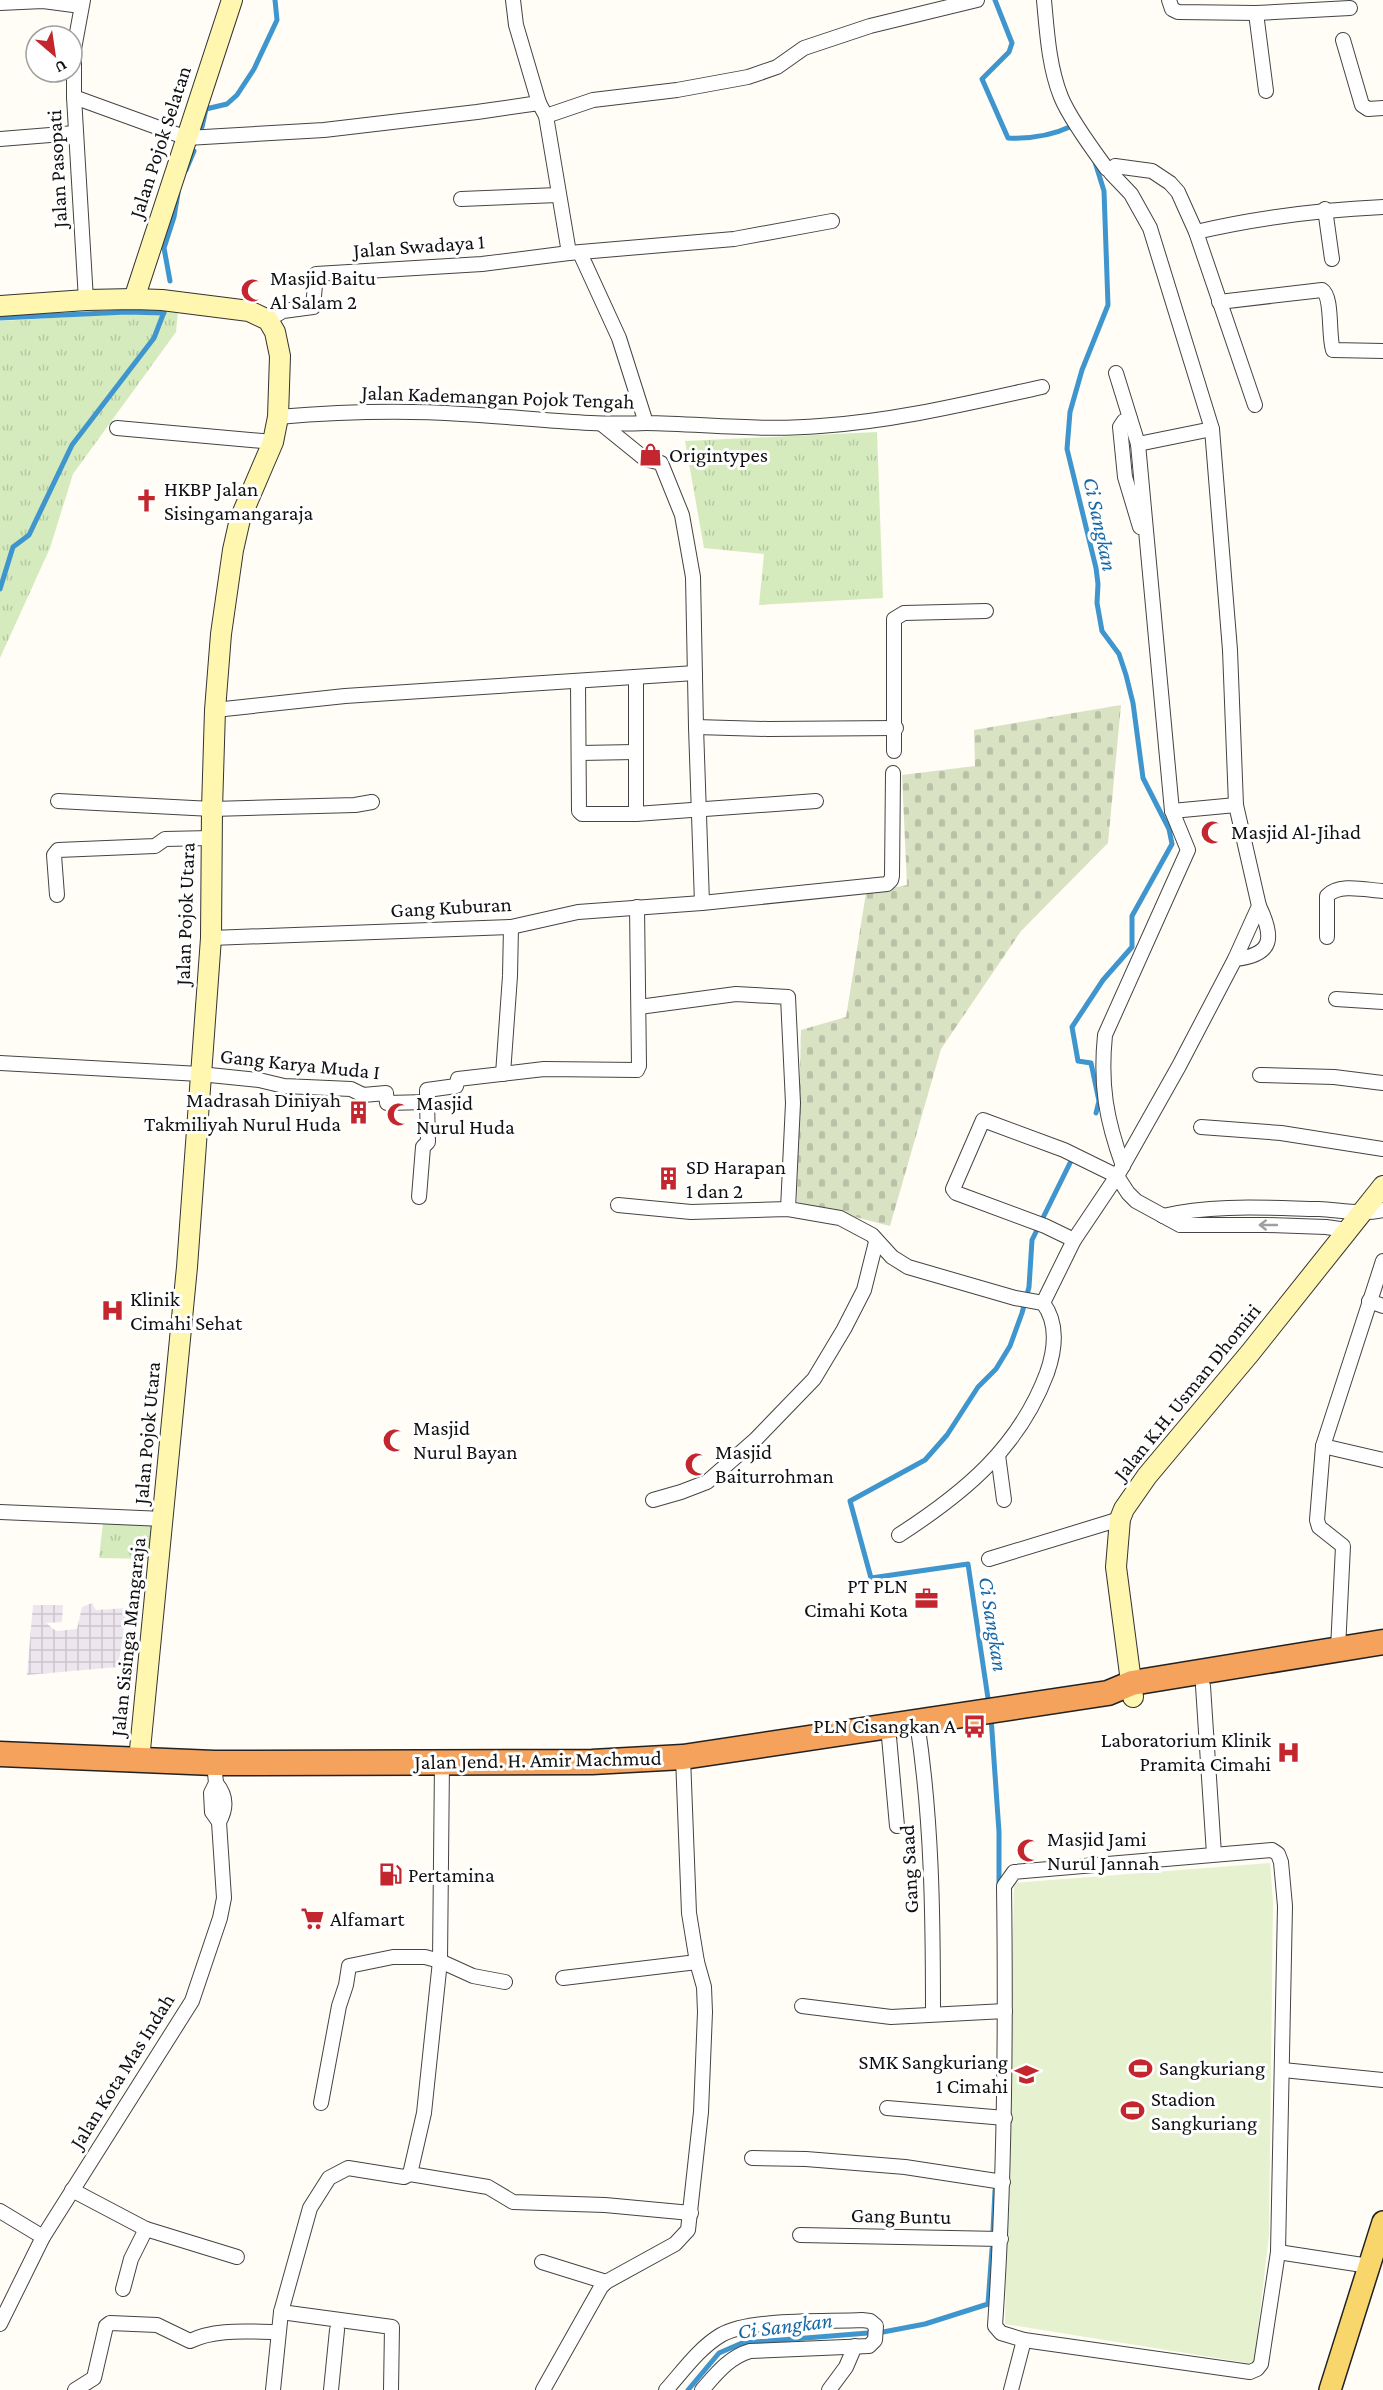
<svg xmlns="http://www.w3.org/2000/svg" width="1383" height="2390" font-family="'Crimson Pro',serif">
<defs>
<pattern id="industrial-grid" width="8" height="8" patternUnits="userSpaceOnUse" patternTransform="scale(1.5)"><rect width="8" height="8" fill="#eee6ef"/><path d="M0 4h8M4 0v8" fill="none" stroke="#cbc4cc"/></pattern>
<pattern id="grass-tufts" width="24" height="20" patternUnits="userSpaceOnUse" patternTransform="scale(1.5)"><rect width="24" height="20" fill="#d5ebbd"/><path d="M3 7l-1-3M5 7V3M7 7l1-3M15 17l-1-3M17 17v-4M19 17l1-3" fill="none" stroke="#b6c8a1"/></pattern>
<pattern id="cemetery-stones" width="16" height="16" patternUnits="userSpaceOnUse" patternTransform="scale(1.5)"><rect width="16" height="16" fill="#d9e3c4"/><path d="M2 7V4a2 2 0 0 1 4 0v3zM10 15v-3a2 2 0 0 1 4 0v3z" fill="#b9c2a7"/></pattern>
</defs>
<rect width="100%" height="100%" fill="#fffdf5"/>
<polygon fill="url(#industrial-grid)" points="92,1603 96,1610 127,1608 118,1667 27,1675 33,1605 63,1605 62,1622 46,1623 56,1631 77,1629 82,1607"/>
<g fill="url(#grass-tufts)">
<polygon points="178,311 176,332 73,474 50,548 0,658 0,321"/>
<polygon points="877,432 883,598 759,605 764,554 704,548 685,441"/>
<polygon points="103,1523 157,1526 154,1559 99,1558"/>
</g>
<polygon fill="url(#cemetery-stones)" points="1121,705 1108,843 1021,931 941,1049 890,1226 797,1202 801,1030 846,1017 866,893 907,885 902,775 975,766 974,730"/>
<polygon fill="#e6f2cf" points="1270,1863 1273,1901 1269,2235 1254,2364 1005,2324 1014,1883"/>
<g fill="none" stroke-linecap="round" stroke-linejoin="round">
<g stroke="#3f96cf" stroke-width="5">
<path d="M 995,0 L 1012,43 L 1009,52 L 982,79 L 1008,138 C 1030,139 1053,135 1072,126 L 1075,128"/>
<polyline points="202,127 206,109 227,104 237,95 254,69 277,20 275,0"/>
<polyline points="1095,162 1104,191 1108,305 1082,370 1070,412 1067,449 1096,568 1098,584 1097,603 1102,631 1119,654 1126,675 1133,703 1143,778 1169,829 1172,844 1132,916 1132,947 1103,980 1072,1027 1078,1061 1091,1063 1099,1101 1096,1113"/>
<polyline points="186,170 194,151"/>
<polyline points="170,281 164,248 174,217 178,193"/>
<polyline points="0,318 127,312 164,313"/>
<polyline points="0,589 13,547 29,535 72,445 154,338 164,312"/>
<polyline points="989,1705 968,1564 871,1578 850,1501 925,1460 947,1435 978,1387 996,1369 1010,1346 1022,1313 1029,1287 1032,1240 1070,1163"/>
<polyline points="991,1717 999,1832 999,1887"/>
<polyline points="993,2230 995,2190"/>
<polyline points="883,2332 925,2324 988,2304 992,2249"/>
<polyline points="688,2390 719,2353 742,2343 868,2333"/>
</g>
<defs>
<g id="street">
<polyline points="83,0 74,49 74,97 86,300"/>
<polyline points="513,0 516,25 539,103"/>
<path d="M 1044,0 C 1047,33 1049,67 1061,97 C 1070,119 1093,150 1107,169"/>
<polyline points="1169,0 1172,9 1178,12 1256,13 1350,8"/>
<polyline points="0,3 43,1 81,6"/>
<polyline points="1256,13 1266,91"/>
<polyline points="1343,40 1362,105 1368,109 1383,108"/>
<polyline points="74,97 187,138 324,130 477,112 539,103 546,116 569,253"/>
<polyline points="546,116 593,100 677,90 748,77 777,67 804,48 870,26 977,0"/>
<polyline points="0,139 75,133"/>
<polyline points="1115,166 1152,171 1170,183 1178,192 1196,232 1255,405"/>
<polyline points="461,199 558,195"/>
<polyline points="1325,209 1332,259"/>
<path d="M 1196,232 C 1260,217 1317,210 1383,207"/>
<path d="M 580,253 L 619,338 L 646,423 C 704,424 762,431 820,426 C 895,421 969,403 1042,387"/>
<path d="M 1219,302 L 1322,290 C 1333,297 1328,335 1333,350 L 1383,351"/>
<polyline points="268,320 283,311 313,307 316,274 482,264 569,253 734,239 832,221"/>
<path d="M 1116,373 L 1138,444 L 1172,811 L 1188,850 L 1105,1035 C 1100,1085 1106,1119 1123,1166"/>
<path d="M 278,417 C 338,412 401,410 462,414 C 523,417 584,426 646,423"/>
<polyline points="1130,419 1124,421 1120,427 1125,477 1140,527"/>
<polyline points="603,425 645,459 661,463 682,515 693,577 696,727 702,903"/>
<polyline points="117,428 273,442"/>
<polyline points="1138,444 1212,429"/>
<polyline points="636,677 636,814"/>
<polyline points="578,682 579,811 582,814 636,814 816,801"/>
<polyline points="215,710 345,696 695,673"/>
<polyline points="696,727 768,729 896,728"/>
<polyline points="894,751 894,619 904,613 986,611"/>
<polyline points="580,753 635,752"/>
<polyline points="58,801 212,809 355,805 372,802"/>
<polyline points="1172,811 1236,805"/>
<polyline points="57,895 54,855 58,850 155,846 165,839 211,838"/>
<path d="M 1327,937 L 1327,896 C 1339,883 1366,890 1383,891"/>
<polyline points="211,938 511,927 578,912 702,903 887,884 891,880 892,876 893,773"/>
<path d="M 1235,959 C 1274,955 1274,937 1259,906"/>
<polyline points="1336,999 1383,1002"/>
<polyline points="639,1007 736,994 788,997 793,1103 788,1209"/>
<polyline points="0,1063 200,1074 259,1080 284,1086 351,1089 363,1095 386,1093 387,1103 427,1102 427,1090 456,1086 458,1079 544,1069 637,1070 639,1066 637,907"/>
<polyline points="503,1074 510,976 511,927"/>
<polyline points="1260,1075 1334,1077 1383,1083"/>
<polyline points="1201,1127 1281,1133 1383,1149"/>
<polyline points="419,1197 423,1147 428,1142 427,1102"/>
<path d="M 618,1205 L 691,1212 L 788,1209 L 840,1218 L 872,1235 L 892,1257 L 908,1267 L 1015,1298 L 1043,1303 C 1059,1324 1055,1350 1047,1373 C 1019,1448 964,1493 899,1535"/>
<path d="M 1163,1216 C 1212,1204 1268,1208 1319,1209 C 1340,1210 1363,1215 1383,1210"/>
<polyline points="1074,1240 1045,1226 956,1193 953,1189 983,1120 1064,1150 1117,1176 1128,1193 1136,1201 1180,1225 1267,1225 1326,1227 1347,1230"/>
<polyline points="1369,1301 1383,1306"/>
<polyline points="1043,1303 1074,1240 1117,1176 1179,1066 1235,959 1259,906 1236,805 1230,650 1212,429 1150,228 1131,194 1111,173"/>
<polyline points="1323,1446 1383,1460"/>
<polyline points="998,1455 1004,1500"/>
<polyline points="653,1500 681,1492 707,1482 755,1440 814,1379 844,1329 864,1290 876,1242"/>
<polyline points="0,1512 164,1519"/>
<polyline points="989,1559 1120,1519"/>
<polyline points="1338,1649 1343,1546 1319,1527 1317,1520 1323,1446 1383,1261"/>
<polyline points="1203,1686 1214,1854"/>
<path d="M 917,1722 C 932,1819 933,1916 933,2014"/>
<polyline points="888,1726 897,1826"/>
<path d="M 216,1783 C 226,1795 227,1808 219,1822"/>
<path d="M 1272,1850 L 1278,1854 L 1281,1862 L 1285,1906 L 1278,2252 L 1261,2364 L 1257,2369 L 1250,2372 L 1024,2340 L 1001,2333 L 995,2326 C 1005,2179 1006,2033 1004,1886 L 1014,1872 Z"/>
<polyline points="563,1978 697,1962"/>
<polyline points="802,2006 891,2017 1005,2011"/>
<polyline points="1283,2070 1383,2080"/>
<polyline points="321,2103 339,2006 346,1985 349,1966 393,1957 425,1957 440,1961 473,1976 505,1982"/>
<polyline points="887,2108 1005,2118"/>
<polyline points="752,2158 806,2159 905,2167 1003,2182"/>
<polyline points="410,2174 424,2113 440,1961 442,1762"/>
<polyline points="72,2190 146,2229 237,2257"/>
<polyline points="0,2211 43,2237"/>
<polyline points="800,2235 1001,2239"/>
<polyline points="1278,2252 1369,2266"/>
<polyline points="542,2262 606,2282"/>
<polyline points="123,2289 131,2259 146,2229"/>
<polyline points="281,2312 392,2327 391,2390"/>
<polyline points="0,2324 43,2237 192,2001 220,1918 224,1898 219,1822 212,1812 211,1793 216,1783 214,1763"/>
<path d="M 75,2390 L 94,2378 L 106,2326 L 110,2323 L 157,2325 L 190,2341 C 216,2328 250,2332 278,2332"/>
<polyline points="273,2390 281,2312 310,2208 329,2178 348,2168 404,2177 410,2174 488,2187 513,2202 605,2205 691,2213"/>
<polyline points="331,2390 337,2330"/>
<polyline points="543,2390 601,2287 606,2282 675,2244 688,2230 701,2112 705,2012 704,1987 697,1962 689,1913 683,1757"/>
<path d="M 666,2390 C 683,2371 699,2348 721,2335 C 750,2318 827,2322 862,2320 L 870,2321 L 876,2326 L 875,2340 L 869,2346 L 750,2351 C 729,2357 716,2374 702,2390"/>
<polyline points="829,2390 846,2367 855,2346"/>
<polyline points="1011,2390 1024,2340"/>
</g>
<g id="secondary">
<polyline points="134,299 232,0"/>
<polyline points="0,306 86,300 134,299 162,300 249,311 268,320 275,332 280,356 278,417 273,442 240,519 233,550 221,634 215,710 212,809 211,938 187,1267 139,1760"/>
<polyline points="1133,1697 1116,1567 1120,1519 1124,1509 1147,1476 1250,1353 1383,1186"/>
</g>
<polyline id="primary" points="1330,2390 1383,2222"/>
<polyline id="highway" points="0,1754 214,1763 592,1762 683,1757 1108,1693 1132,1683 1383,1642"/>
</defs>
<use href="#street" stroke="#444" stroke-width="16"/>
<use href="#secondary" stroke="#333" stroke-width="22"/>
<use href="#primary" stroke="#222" stroke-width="24"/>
<use href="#highway" stroke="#222" stroke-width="27"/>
<use href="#street" stroke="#fff" stroke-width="14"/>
<use href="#secondary" stroke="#fff6b0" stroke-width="20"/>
<use href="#primary" stroke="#f9d66b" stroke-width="21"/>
<use href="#highway" stroke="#f5a25d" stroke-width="24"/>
</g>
<defs><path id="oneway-shaft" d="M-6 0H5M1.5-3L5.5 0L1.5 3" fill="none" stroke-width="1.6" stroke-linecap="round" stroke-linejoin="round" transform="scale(1.5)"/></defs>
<use stroke="#a0a0a0" href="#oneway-shaft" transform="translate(1268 1225) rotate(-180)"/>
<defs>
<symbol id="mosque-bare" viewBox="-9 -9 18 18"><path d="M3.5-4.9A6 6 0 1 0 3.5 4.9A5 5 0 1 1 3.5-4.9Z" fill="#c4262e" stroke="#fff" stroke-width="2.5" paint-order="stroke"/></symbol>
<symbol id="shop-bare" viewBox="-9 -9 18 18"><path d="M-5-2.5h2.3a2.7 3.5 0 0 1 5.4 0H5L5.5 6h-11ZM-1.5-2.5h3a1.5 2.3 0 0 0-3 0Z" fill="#c4262e" stroke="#fff" stroke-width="2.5" paint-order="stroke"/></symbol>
<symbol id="church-bare" viewBox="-9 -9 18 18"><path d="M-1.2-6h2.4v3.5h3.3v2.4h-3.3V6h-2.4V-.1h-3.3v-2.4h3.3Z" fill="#c4262e" stroke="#fff" stroke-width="2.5" paint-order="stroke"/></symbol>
<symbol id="building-bare" viewBox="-9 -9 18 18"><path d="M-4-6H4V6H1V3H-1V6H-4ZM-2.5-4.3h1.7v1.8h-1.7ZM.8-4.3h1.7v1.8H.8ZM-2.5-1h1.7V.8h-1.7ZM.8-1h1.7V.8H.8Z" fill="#c4262e" stroke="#fff" stroke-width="2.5" paint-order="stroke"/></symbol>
<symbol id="hospital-bare" viewBox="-9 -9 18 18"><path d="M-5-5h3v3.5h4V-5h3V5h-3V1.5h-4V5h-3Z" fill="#c4262e" stroke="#fff" stroke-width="2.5" paint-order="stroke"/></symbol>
<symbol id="office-bare" viewBox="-9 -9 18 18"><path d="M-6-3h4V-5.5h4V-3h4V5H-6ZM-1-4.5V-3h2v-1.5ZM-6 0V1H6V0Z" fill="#c4262e" stroke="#fff" stroke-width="2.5" paint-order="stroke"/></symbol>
<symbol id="bus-bare" viewBox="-9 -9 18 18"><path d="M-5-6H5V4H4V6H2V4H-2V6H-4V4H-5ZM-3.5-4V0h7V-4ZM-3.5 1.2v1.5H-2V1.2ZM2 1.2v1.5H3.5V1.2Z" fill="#c4262e" stroke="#fff" stroke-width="2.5" paint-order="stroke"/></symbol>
<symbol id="fuel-bare" viewBox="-9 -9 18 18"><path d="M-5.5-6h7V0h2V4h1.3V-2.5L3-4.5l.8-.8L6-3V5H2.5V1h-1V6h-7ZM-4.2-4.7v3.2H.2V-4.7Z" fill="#c4262e" stroke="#fff" stroke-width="2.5" paint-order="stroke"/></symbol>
<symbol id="supermarket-bare" viewBox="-9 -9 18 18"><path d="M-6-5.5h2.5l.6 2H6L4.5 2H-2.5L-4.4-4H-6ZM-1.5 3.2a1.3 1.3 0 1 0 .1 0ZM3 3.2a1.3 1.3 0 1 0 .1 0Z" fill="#c4262e" stroke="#fff" stroke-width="2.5" paint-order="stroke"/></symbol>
<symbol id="stadium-bare" viewBox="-9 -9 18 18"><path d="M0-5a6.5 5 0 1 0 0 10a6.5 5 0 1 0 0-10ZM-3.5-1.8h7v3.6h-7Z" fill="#c4262e" stroke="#fff" stroke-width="2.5" paint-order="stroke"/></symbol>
<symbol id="school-bare" viewBox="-9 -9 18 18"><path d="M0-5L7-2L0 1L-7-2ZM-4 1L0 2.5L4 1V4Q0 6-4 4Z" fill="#c4262e" stroke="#fff" stroke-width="2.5" paint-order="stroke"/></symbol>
</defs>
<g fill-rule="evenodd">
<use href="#mosque-bare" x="236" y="274" width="33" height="33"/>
<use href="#shop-bare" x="634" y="438" width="33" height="33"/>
<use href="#church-bare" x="130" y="484" width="33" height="33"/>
<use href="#mosque-bare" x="1196" y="816" width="33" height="33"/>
<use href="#building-bare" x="342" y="1096" width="33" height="33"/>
<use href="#mosque-bare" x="382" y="1098" width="33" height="33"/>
<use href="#building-bare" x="652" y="1162" width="33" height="33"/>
<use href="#hospital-bare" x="96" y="1294" width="33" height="33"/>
<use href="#mosque-bare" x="378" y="1424" width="33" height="33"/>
<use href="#mosque-bare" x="680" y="1448" width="33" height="33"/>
<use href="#office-bare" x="910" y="1582" width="33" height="33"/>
<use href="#bus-bare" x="958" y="1710" width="33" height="33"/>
<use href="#hospital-bare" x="1272" y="1736" width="33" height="33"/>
<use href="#mosque-bare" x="1012" y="1834" width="33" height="33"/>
<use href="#fuel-bare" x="374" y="1858" width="33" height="33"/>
<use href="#supermarket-bare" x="296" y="1902" width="33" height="33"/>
<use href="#stadium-bare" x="1124" y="2052" width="33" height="33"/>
<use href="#school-bare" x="1010" y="2058" width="33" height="33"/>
<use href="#stadium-bare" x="1116" y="2094" width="33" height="33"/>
</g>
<g text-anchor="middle" stroke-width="6" stroke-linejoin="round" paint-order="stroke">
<g font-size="21" fill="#111" stroke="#fff">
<text transform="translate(160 142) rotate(-72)" y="7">Jalan Pojok Selatan</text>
<text transform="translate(57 169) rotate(-93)" y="7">Jalan Pasopati</text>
<text transform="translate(419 246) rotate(-4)" y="7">Jalan Swadaya 1</text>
<text transform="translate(498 397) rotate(2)" y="7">Jalan Kademangan Pojok Tengah</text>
<text transform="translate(451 907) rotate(-3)" y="7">Gang Kuburan</text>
<text transform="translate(185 914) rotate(-88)" y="7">Jalan Pojok Utara</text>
<text transform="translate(300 1064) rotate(6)" y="7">Gang Karya Muda I</text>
<text transform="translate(1187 1392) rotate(-51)" y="7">Jalan K.H. Usman Dhomiri</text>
<text transform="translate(147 1433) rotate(-85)" y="7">Jalan Pojok Utara</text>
<text transform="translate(128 1637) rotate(-84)" y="7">Jalan Sisinga Mangaraja</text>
<text transform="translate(538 1760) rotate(-1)" y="7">Jalan Jend. H. Amir Machmud</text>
<text transform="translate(909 1869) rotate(-93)" y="7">Gang Saad</text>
<text transform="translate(122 2071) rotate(-58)" y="7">Jalan Kota Mas Indah</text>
<text transform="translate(901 2216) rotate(1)" y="7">Gang Buntu</text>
</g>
<g font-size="21" fill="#111" stroke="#fff" text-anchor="start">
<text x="270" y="285">Masjid Baitu<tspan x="270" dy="24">Al Salam 2</tspan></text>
<text x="669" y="462">Origintypes</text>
<text x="164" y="496">HKBP Jalan<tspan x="164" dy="24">Sisingamangaraja</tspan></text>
<text x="1231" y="839">Masjid Al-Jihad</text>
<text x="341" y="1107" text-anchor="end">Madrasah Diniyah<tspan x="341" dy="24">Takmiliyah Nurul Huda</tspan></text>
<text x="416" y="1110">Masjid<tspan x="416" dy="24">Nurul Huda</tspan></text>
<text x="686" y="1174">SD Harapan<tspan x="686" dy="24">1 dan 2</tspan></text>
<text x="130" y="1306">Klinik<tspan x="130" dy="24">Cimahi Sehat</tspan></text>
<text x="413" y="1435">Masjid<tspan x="413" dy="24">Nurul Bayan</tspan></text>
<text x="715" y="1459">Masjid<tspan x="715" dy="24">Baiturrohman</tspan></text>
<text x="908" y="1593" text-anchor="end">PT PLN<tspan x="908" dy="24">Cimahi Kota</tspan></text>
<text x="956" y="1733" text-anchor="end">PLN Cisangkan A</text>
<text x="1271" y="1747" text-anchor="end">Laboratorium Klinik<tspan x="1271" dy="24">Pramita Cimahi</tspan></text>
<text x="1047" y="1846">Masjid Jami<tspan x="1047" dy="24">Nurul Jannah</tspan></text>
<text x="408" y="1882">Pertamina</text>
<text x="330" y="1926">Alfamart</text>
<text x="1008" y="2069" text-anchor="end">SMK Sangkuriang<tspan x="1008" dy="24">1 Cimahi</tspan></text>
<text x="1159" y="2075">Sangkuriang</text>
<text x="1151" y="2106">Stadion<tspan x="1151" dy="24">Sangkuriang</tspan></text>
</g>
<g font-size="22" font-style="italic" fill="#1768a6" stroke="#fff">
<text transform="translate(1101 524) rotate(78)" y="8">Ci Sangkan</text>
<text transform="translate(994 1624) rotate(81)" y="8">Ci Sangkan</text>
<text transform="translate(785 2325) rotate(-7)" y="8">Ci Sangkan</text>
</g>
</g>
<g transform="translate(54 54) rotate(151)"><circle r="28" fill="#ffffff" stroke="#a0a0a0" stroke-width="1.5"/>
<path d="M0-4.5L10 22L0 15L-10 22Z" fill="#c4262e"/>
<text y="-9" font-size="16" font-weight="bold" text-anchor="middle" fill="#111111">U</text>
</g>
</svg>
